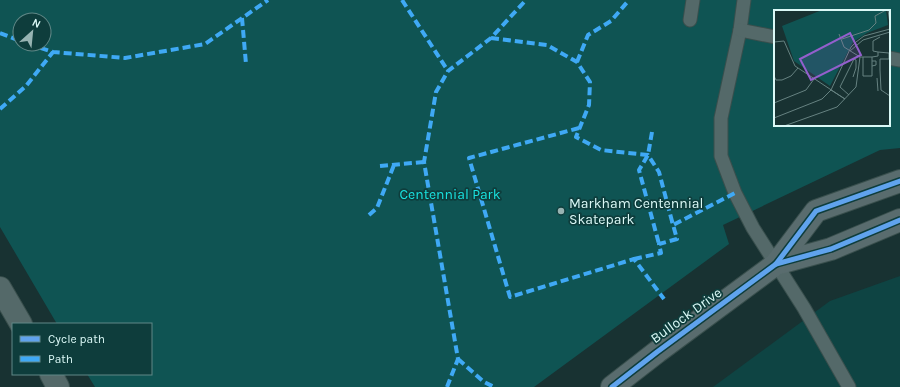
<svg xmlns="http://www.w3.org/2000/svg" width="900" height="387" font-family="Karla,sans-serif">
<rect width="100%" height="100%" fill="#183232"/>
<polygon fill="#0e4443" points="900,276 900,387 713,387 830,301"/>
<path fill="#0f5453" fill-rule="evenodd" d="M 0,0 L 900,0 L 900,148 L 880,150 L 723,225 L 729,244 L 534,387 L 95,387 L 87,374 L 151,374 L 151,324 L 57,324 L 0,227 ZM 775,11 L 889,11 L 889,125 L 775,125 ZM 20,20 L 44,20 L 44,44 L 20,44 Z"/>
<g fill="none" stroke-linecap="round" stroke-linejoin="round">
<defs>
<g id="lane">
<polyline points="744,0 740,30 721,118 721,156 735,193 753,228 804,308 849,387"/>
<polyline points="690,20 693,0"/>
<polyline points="740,30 775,37"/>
<polyline points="889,58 900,60"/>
</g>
<g id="street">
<polyline points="0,288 21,324"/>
<polyline points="51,374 58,387"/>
</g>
<g id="secondary">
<polyline points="776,264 831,249 900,220"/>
<polyline points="612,387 657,352 776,264 816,211 900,181"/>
</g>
</defs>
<use href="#lane" stroke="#394f4d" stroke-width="15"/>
<use href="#street" stroke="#394f4d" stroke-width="24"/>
<use href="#secondary" stroke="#394f4d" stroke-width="24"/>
<use href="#lane" stroke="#546969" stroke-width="13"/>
<use href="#street" stroke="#546969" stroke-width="22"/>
<use href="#secondary" stroke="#596c6e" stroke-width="22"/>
<g stroke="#3fa9f5" stroke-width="4" stroke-dasharray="8 4" stroke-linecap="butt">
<polyline points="402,0 448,71"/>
<polyline points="242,18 246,64"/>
<polyline points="0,33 20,41"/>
<polyline points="491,38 547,45 577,62 590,82 589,105 576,137 601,150 648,155 659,172 673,225 735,193"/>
<polyline points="29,44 53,52 125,58 205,44 268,0"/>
<polyline points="577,62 588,35 611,21 629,0"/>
<polyline points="0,109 26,86 53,52"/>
<polyline points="579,128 469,158 510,297 634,259 664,299"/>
<polyline points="652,132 648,155 639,170 659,244"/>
<polyline points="380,166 424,162"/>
<polyline points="369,215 377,208 394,165"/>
<polyline points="634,259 661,253 659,244 677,239 672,221"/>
<polyline points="458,359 484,382 494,387"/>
<polyline points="447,387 458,359 424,162 436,92 448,71 491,38 526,0"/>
</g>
<defs>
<g id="cycleway">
<polyline points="776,264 831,249 900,220"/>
<polyline points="612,387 657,352 776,264 816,211 900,181"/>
</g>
</defs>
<use href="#cycleway" stroke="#0e3d3c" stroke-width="8"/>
<use href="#cycleway" stroke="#60a3ed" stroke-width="5"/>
</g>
<circle fill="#97b3b2" stroke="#0e3d3c" stroke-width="1.5" cx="561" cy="211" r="4"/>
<g text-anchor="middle" stroke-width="3.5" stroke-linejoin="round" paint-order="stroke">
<g font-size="14" fill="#19e2df" stroke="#0e3d3c">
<text x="450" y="199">Centennial Park</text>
</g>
<g font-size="14" fill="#dbf9f7" stroke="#0e3d3c" text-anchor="start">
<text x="569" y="208">Markham Centennial<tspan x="569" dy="16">Skatepark</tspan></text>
</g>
<g font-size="14" fill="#dbf9f7" stroke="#0e3d3c">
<text transform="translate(686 315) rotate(-36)" y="5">Bullock Drive</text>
</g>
</g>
<g transform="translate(774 10)">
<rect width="116" height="116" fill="#183232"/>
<path d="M 48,0 L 112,0 L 114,15 L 93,23 L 79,32 L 56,76 L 20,51 L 8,16 Z" fill="#0f5453"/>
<path fill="none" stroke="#668281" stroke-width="1" d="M 114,0 L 116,14M 68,29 L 95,20 L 102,13 L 101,6 L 112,0M 0,32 L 10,31 L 21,56 L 71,89M 76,41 L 89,30 L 116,22M 104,42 L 115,43 L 115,49 L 106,49 L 106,60 L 107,80 L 116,86M 86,47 L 89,47 L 89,66 L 98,66 L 98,47 L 89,47M 98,47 L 104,46 L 104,42 L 99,41 L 99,31 L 106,27M 98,51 L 102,51 L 102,55 L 98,56M 0,66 L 2,70 L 8,70 L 17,66 L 24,58M 103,68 L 104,81M 57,80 L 71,89M 75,85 L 66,77 L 80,49 L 82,50 L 82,58 L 79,67M 0,93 L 32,80 L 40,69M 0,108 L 48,89 L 57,80 L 77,37 L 82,32 L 90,26 L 116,19M 10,116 L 63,97 L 82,77 L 86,47 L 70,37 L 65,24"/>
<path fill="#935fcd" fill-opacity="0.15" stroke="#935fcd" stroke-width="2" d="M 76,23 L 87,45 L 37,70 L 26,49 Z"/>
<rect width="116" height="116" fill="none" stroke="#dbf9f7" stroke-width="2"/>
</g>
<rect x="12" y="323" width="140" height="52" fill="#0e3d3c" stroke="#608887"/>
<rect x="20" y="336" width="20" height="6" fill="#60a3ed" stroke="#608887"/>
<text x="48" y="343" font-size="12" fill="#dbf9f7">Cycle path</text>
<rect x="20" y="356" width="20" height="6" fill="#3fa9f5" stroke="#608887"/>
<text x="48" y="363" font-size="12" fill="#dbf9f7">Path</text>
<g transform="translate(32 32) rotate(27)"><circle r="19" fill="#0e3d3c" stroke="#608887"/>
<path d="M0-3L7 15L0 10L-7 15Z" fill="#97b3b2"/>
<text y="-6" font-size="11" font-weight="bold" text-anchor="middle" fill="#dbf9f7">N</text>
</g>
</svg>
